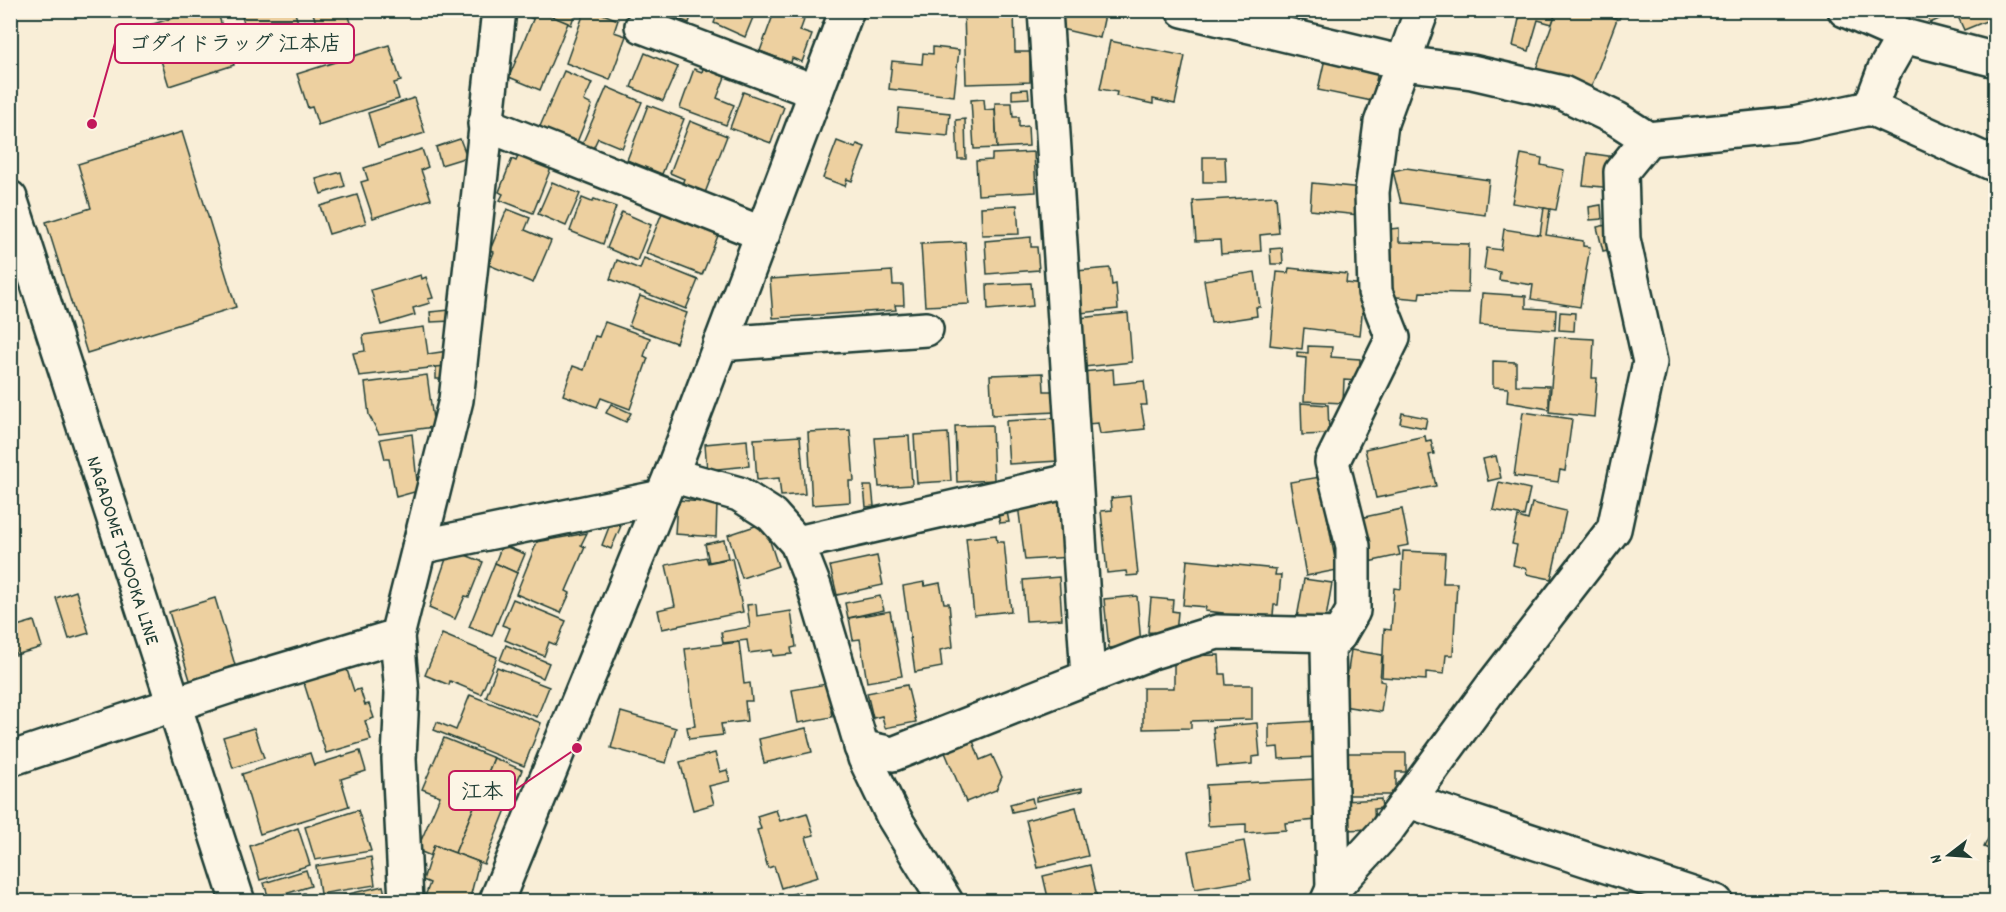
<svg xmlns="http://www.w3.org/2000/svg" width="2006" height="912" font-family="Dekko,'Klee One',sans-serif">
<rect width="100%" height="100%" fill="#f9eed7"/>
<filter id="ink" filterUnits="userSpaceOnUse"><feTurbulence type="fractalNoise" baseFrequency=".0167" numOctaves="2"/><feDisplacementMap in="SourceGraphic" scale="12" xChannelSelector="R" yChannelSelector="G"/><feConvolveMatrix kernelMatrix="1 2 1 2 8 2 1 2 1" color-interpolation-filters="sRGB"/></filter>
<g filter="url(#ink)">
<g fill="#edd0a0" stroke="#1f3d34" stroke-width="1.5">
<polygon points="188,10 217,10 234,65 169,86 150,25 189,13"/>
<polygon points="240,10 294,10 304,41 254,56"/>
<polygon points="312,10 347,10 353,29 321,39"/>
<polygon points="513,10 536,10 533,19"/>
<polygon points="537,10 576,10 571,25"/>
<polygon points="537,10 568,23 540,90 509,77"/>
<polygon points="585,10 593,10 618,20 614,32 626,36 610,80 566,63"/>
<polygon points="668,10 693,10 689,23 667,14"/>
<polygon points="719,10 756,10 745,37 714,23"/>
<polygon points="775,10 804,20 800,31 812,35 802,62 792,58 791,63 760,51"/>
<polygon points="964,10 1014,10 1015,52 1030,52 1030,82 966,84"/>
<polygon points="1065,10 1106,10 1100,38 1061,29"/>
<polygon points="1521,10 1557,10 1552,24 1538,20 1529,51 1513,46"/>
<polygon points="1557,10 1589,10 1617,19 1590,90 1536,69"/>
<polygon points="1589,10 1623,10 1619,19"/>
<polygon points="1906,10 1924,10 1909,17"/>
<polygon points="1925,10 1944,10 1946,16 1930,23"/>
<polygon points="1955,10 1996,10 1996,17 1964,30"/>
<polygon points="1110,41 1185,56 1175,104 1153,99 1153,104 1116,96 1117,92 1100,89"/>
<polygon points="389,45 401,81 394,83 399,99 318,125 312,107 308,108 297,74"/>
<polygon points="933,47 959,50 954,96 889,89 892,61 922,64 923,53 933,54"/>
<polygon points="645,53 678,67 663,101 631,87"/>
<polygon points="1326,54 1379,66 1372,101 1318,90"/>
<polygon points="703,68 725,77 717,98 734,105 726,125 680,108 694,69 702,72"/>
<polygon points="564,71 592,83 584,101 592,105 575,147 538,131"/>
<polygon points="607,87 642,102 622,148 598,138 591,153 580,149"/>
<polygon points="1028,89 1029,98 1012,99 1012,90"/>
<polygon points="743,92 784,107 771,143 730,128"/>
<polygon points="414,98 425,133 378,147 368,113"/>
<polygon points="984,99 985,110 995,109 997,148 974,149 971,100"/>
<polygon points="995,103 1012,103 1013,117 1019,117 1019,127 1028,126 1029,146 997,148"/>
<polygon points="648,105 684,119 662,174 627,160"/>
<polygon points="899,108 950,113 948,136 897,131"/>
<polygon points="965,119 966,159 958,159 956,120"/>
<polygon points="690,121 727,136 705,193 682,184 684,179 670,173"/>
<polygon points="182,132 236,307 87,353 46,222 91,208 78,164"/>
<polygon points="460,139 467,157 441,165 436,147"/>
<polygon points="837,141 855,148 857,144 865,147 852,181 847,179 845,186 823,178"/>
<polygon points="422,149 428,167 421,170 431,199 373,218 361,182 368,180 364,168"/>
<polygon points="521,150 553,163 533,213 500,200 503,194 499,192 512,159 516,161"/>
<polygon points="1034,152 1036,192 978,195 976,161 992,160 992,154"/>
<polygon points="1587,153 1615,157 1612,188 1583,185"/>
<polygon points="1521,154 1542,158 1541,165 1564,170 1556,210 1512,203"/>
<polygon points="1203,157 1225,157 1226,182 1203,182"/>
<polygon points="1406,168 1489,180 1485,215 1401,203 1393,171"/>
<polygon points="341,172 345,186 321,194 316,179"/>
<polygon points="552,182 580,194 566,226 538,214"/>
<polygon points="1312,183 1362,188 1359,215 1310,210"/>
<polygon points="357,195 366,223 329,234 320,206"/>
<polygon points="1276,196 1279,233 1260,235 1261,251 1221,254 1220,240 1196,241 1193,201"/>
<polygon points="582,198 592,202 594,199 616,207 603,244 570,231"/>
<polygon points="1017,205 1019,234 982,235 981,207"/>
<polygon points="1601,205 1602,219 1590,220 1589,207"/>
<polygon points="664,208 720,231 702,275 646,253"/>
<polygon points="1544,208 1550,209 1546,235 1583,241 1583,246 1590,247 1580,307 1531,299 1533,285 1499,280 1500,272 1484,269 1487,248 1501,250 1504,229 1540,235"/>
<polygon points="507,209 530,218 525,230 551,241 533,283 489,265 494,252 490,250"/>
<polygon points="622,212 651,225 637,261 607,248"/>
<polygon points="1611,224 1616,248 1603,251 1597,227"/>
<polygon points="1399,228 1399,242 1469,244 1468,293 1420,292 1419,299 1386,296 1381,230"/>
<polygon points="1031,237 1031,247 1037,247 1039,270 987,274 985,241"/>
<polygon points="965,242 969,304 925,306 921,244"/>
<polygon points="1282,248 1283,264 1271,264 1270,249"/>
<polygon points="644,258 698,280 686,309 610,279 617,260 640,269"/>
<polygon points="1110,268 1112,285 1116,284 1118,309 1080,313 1076,271"/>
<polygon points="1289,268 1347,274 1346,283 1365,285 1360,335 1304,328 1302,349 1270,345 1277,272 1288,273"/>
<polygon points="892,271 893,285 903,285 904,305 895,305 896,310 773,318 770,279"/>
<polygon points="1255,272 1260,307 1256,307 1257,316 1211,323 1204,280"/>
<polygon points="421,275 422,279 426,277 433,298 428,299 430,303 413,308 415,315 381,325 371,290"/>
<polygon points="1031,283 1033,306 988,310 987,285"/>
<polygon points="1482,293 1526,296 1526,308 1556,310 1555,330 1480,325"/>
<polygon points="640,296 687,313 676,343 629,326"/>
<polygon points="450,310 451,321 431,322 430,312"/>
<polygon points="1560,312 1575,313 1574,331 1559,330"/>
<polygon points="1128,313 1132,362 1084,367 1079,318"/>
<polygon points="605,322 650,338 644,356 648,358 630,409 601,398 597,407 563,395 573,366 584,370 595,336 599,337"/>
<polygon points="424,327 428,354 448,351 447,366 359,376 353,353 365,351 363,335"/>
<polygon points="1555,337 1594,339 1592,378 1597,378 1594,417 1549,412"/>
<polygon points="1308,346 1332,347 1331,357 1360,359 1359,381 1344,380 1343,403 1304,401 1306,358 1297,357 1297,352 1308,353"/>
<polygon points="1493,361 1516,362 1516,385 1549,386 1549,409 1507,402 1508,388 1493,387"/>
<polygon points="447,366 445,379 436,379 436,367"/>
<polygon points="1113,369 1114,384 1144,381 1147,405 1141,405 1145,429 1100,434 1098,423 1087,424 1082,372"/>
<polygon points="1043,373 1044,391 1054,391 1056,412 992,415 990,375"/>
<polygon points="427,375 434,427 379,434 369,415 365,383"/>
<polygon points="1301,403 1328,405 1329,434 1302,435"/>
<polygon points="611,404 631,413 626,422 606,413"/>
<polygon points="1523,412 1572,419 1565,471 1560,470 1558,482 1514,476"/>
<polygon points="1402,413 1427,418 1425,428 1400,423"/>
<polygon points="1055,418 1058,461 1009,464 1006,421"/>
<polygon points="992,425 994,480 957,482 955,426"/>
<polygon points="850,430 854,481 849,481 850,502 812,505 808,432"/>
<polygon points="948,433 951,481 917,483 914,435"/>
<polygon points="412,434 418,491 396,497 389,459 385,459 380,439"/>
<polygon points="800,436 805,494 781,496 779,478 757,480 754,439"/>
<polygon points="909,436 912,485 879,487 875,438"/>
<polygon points="1425,436 1426,441 1431,440 1434,454 1429,455 1436,486 1376,498 1365,449"/>
<polygon points="747,440 749,466 707,470 705,444"/>
<polygon points="1496,456 1501,478 1488,481 1483,459"/>
<polygon points="1320,477 1337,570 1306,576 1290,482"/>
<polygon points="1499,482 1530,489 1524,516 1493,510"/>
<polygon points="864,486 872,486 874,506 866,507"/>
<polygon points="1130,496 1138,575 1127,576 1126,571 1107,573 1101,511 1112,510 1111,498"/>
<polygon points="677,500 717,503 716,537 675,534"/>
<polygon points="1061,502 1070,557 1025,560 1018,505"/>
<polygon points="1532,503 1566,511 1551,579 1526,574 1527,569 1513,565 1517,545 1512,544 1518,517 1528,520"/>
<polygon points="1402,509 1409,545 1398,547 1400,555 1364,563 1355,519"/>
<polygon points="1007,512 1009,522 1000,523 998,514"/>
<polygon points="611,522 621,526 611,549 602,545"/>
<polygon points="764,523 778,566 742,578 728,535"/>
<polygon points="587,533 581,545 585,547 566,591 570,593 561,613 516,594 537,542"/>
<polygon points="996,535 997,542 1004,542 1011,611 974,615 966,538"/>
<polygon points="724,540 728,558 709,562 705,544"/>
<polygon points="502,545 525,554 517,573 495,563"/>
<polygon points="455,551 483,562 469,597 465,596 455,619 429,608 448,553"/>
<polygon points="1403,551 1445,553 1443,583 1457,583 1453,655 1446,655 1444,674 1426,672 1426,680 1382,677 1384,629 1391,630 1394,588 1401,589"/>
<polygon points="877,556 883,585 837,595 830,566"/>
<polygon points="706,557 708,563 732,558 743,612 662,629 658,610 675,606 666,565"/>
<polygon points="1187,560 1276,569 1275,575 1281,575 1278,605 1274,605 1272,625 1222,620 1223,613 1205,611 1206,607 1183,605"/>
<polygon points="495,563 517,573 492,636 469,627"/>
<polygon points="1059,577 1062,619 1026,621 1023,580"/>
<polygon points="1304,579 1332,583 1325,624 1297,618"/>
<polygon points="924,582 925,586 940,583 944,603 949,603 953,647 940,650 942,667 915,672 903,586"/>
<polygon points="76,591 89,633 69,639 56,598"/>
<polygon points="880,596 884,610 848,618 845,603"/>
<polygon points="1137,596 1141,645 1109,648 1104,599"/>
<polygon points="215,598 235,665 214,672 215,676 191,683 169,612"/>
<polygon points="1151,598 1173,600 1172,611 1178,612 1176,634 1148,632"/>
<polygon points="513,599 566,621 556,645 549,642 544,656 505,640 510,628 502,625"/>
<polygon points="756,604 757,616 791,611 796,647 791,648 792,654 773,656 772,650 749,653 747,640 723,643 721,632 750,627 747,605"/>
<polygon points="890,611 902,676 867,682 860,639 853,640 849,618"/>
<polygon points="34,621 42,647 16,655 10,628"/>
<polygon points="442,634 497,657 481,694 450,681 449,685 425,675"/>
<polygon points="739,642 744,684 750,683 752,701 745,701 747,721 721,724 723,735 689,739 687,727 695,726 685,649"/>
<polygon points="506,645 549,663 543,678 500,660"/>
<polygon points="1351,650 1382,655 1380,681 1385,682 1381,712 1343,706"/>
<polygon points="1219,655 1220,674 1225,674 1226,685 1252,685 1252,719 1191,721 1191,728 1143,729 1143,688 1174,688 1174,656"/>
<polygon points="346,667 354,691 360,689 365,705 369,704 374,718 365,721 371,740 326,753 303,680"/>
<polygon points="497,667 549,687 537,717 486,697"/>
<polygon points="826,684 828,694 833,693 836,711 831,711 832,717 798,723 792,690"/>
<polygon points="907,685 916,722 885,728 882,716 873,718 867,693"/>
<polygon points="470,695 541,723 524,766 434,730 437,722 456,730"/>
<polygon points="621,712 676,728 666,763 611,748"/>
<polygon points="1316,721 1318,757 1279,759 1278,747 1269,748 1269,724"/>
<polygon points="1257,723 1260,756 1252,757 1252,764 1217,767 1213,727"/>
<polygon points="254,728 264,758 233,768 223,737"/>
<polygon points="806,728 812,752 764,763 759,739"/>
<polygon points="444,738 494,758 455,853 434,845 431,856 417,850 440,796 422,789"/>
<polygon points="972,738 980,760 992,755 1002,777 996,790 966,802 944,750"/>
<polygon points="360,751 366,771 341,779 349,806 260,834 242,774 310,753 314,765"/>
<polygon points="715,753 720,772 727,770 730,781 709,786 714,804 693,810 680,762"/>
<polygon points="1344,753 1406,753 1406,772 1396,772 1396,795 1344,795"/>
<polygon points="494,758 522,770 484,864 455,853"/>
<polygon points="1316,779 1317,820 1285,823 1286,830 1246,833 1246,824 1208,826 1206,785"/>
<polygon points="1082,788 1082,791 1036,801 1036,797"/>
<polygon points="1032,798 1034,807 1012,812 1010,804"/>
<polygon points="1381,799 1382,808 1374,809 1375,829 1344,830 1343,801"/>
<polygon points="1076,807 1088,856 1038,868 1026,820"/>
<polygon points="358,810 371,851 315,860 305,827"/>
<polygon points="776,810 780,821 807,813 814,835 806,837 818,877 781,888 774,866 768,868 757,830 761,829 757,816"/>
<polygon points="1996,822 1996,852 1984,847"/>
<polygon points="298,828 310,865 260,880 250,846"/>
<polygon points="1244,841 1251,880 1195,889 1188,851"/>
<polygon points="434,845 479,862 469,902 423,902 430,883 423,880"/>
<polygon points="371,857 375,885 320,894 316,866"/>
<polygon points="1090,865 1098,902 1049,902 1043,876"/>
<polygon points="306,870 311,886 269,899 264,883"/>
<polygon points="383,886 387,902 337,902 336,897"/>
<polygon points="799,892 802,902 768,902"/>
<polygon points="304,893 307,902 277,902"/>
</g>
<g fill="none" stroke-linecap="round" stroke-linejoin="round">
<defs>
<g id="street">
<polyline points="1045,10 1088,677"/>
<polyline points="1183,10 1404,63 1472,72 1563,93 1617,119 1648,139 1794,124 1870,108 1996,165"/>
<polyline points="1845,10 1904,36 1996,60"/>
<polyline points="642,26 816,92"/>
<polyline points="1870,108 1884,71 1904,36"/>
<polyline points="485,124 763,234"/>
<polyline points="720,344 926,329"/>
<polyline points="671,475 739,494 772,515 797,543 814,586 865,758 893,816 946,902"/>
<polyline points="797,543 1074,480"/>
<polyline points="419,547 662,497"/>
<polyline points="861,747 893,754 1152,652 1217,632 1339,635"/>
<polyline points="10,759 230,686 397,636"/>
<polyline points="1409,801 1716,902"/>
<polyline points="1333,889 1328,647 1339,635 1353,611 1353,546 1332,462 1393,338 1375,292 1372,192 1381,123 1422,10"/>
<polyline points="1328,900 1333,889 1386,831 1493,685 1614,529 1650,362 1623,239 1621,172 1648,139"/>
<polyline points="406,902 399,759 402,693 397,636 456,400 499,10"/>
</g>
<g id="secondary">
<path id="s1" d="M 10,198 L 238,902"/>
<polyline points="496,902 671,475 847,10"/>
</g>
</defs>
<use href="#street" stroke="#1f3d34" stroke-width="38"/>
<use href="#secondary" stroke="#1f3d34" stroke-width="38"/>
<use href="#street" stroke="#fcf5e5" stroke-width="33"/>
<use href="#secondary" stroke="#fcf5e5" stroke-width="33"/>
</g>
</g>
<g text-anchor="middle" stroke-width="6" stroke-linejoin="round" paint-order="stroke">
<g font-size="20" fill="#1f3d34" stroke="#fcf5e5">
<text dy="7" stroke="none"><textPath href="#s1" startOffset="370">NAGADOME TOYOOKA LINE</textPath></text>
</g>
</g>
<path fill="none" stroke="#c2185b" stroke-width="2" d="M92 124L115 43M577 748L515 790"/>
<g fill="#c2185b" stroke="#fcf5e5" stroke-width="2">
<circle cx="92" cy="124" r="6"/>
<circle cx="577" cy="748" r="6"/>
</g>
<g fill="#fcf5e5" stroke="#c2185b" stroke-width="2">
<rect x="115" y="24" width="239" height="39" rx="6"/>
<rect x="449" y="771" width="66" height="39" rx="6"/>
</g>
<g font-size="21" text-anchor="middle" font-weight="bold" fill="#1f3d34">
<text x="235" y="50">ゴダイドラッグ 江本店</text>
<text x="482" y="798">江本</text>
</g>
<rect width="2006" height="912" fill="none" stroke="#fcf5e5" stroke-width="36"/>
<rect x="18" y="18" width="1970" height="876" fill="none" stroke="#1f3d34" stroke-width="2" filter="url(#ink)"/>
<g transform="translate(1949 855) rotate(253)" stroke="#fcf5e5" stroke-width="4.5" paint-order="stroke">
<path d="M0-4.5L10 22L0 15L-10 22Z" fill="#1f3d34"/>
<text y="-9" font-size="16" font-weight="bold" text-anchor="middle" fill="#1f3d34">N</text>
</g>
</svg>
